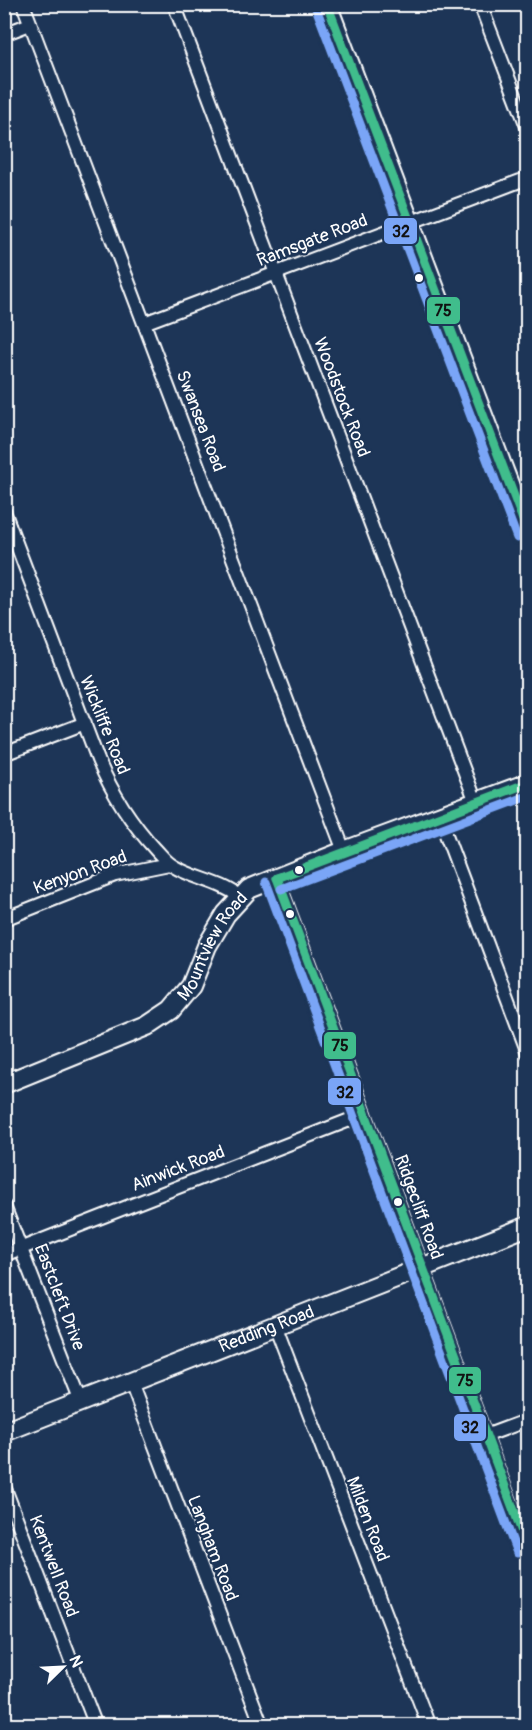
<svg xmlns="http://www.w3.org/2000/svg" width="532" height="1730" font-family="Pangolin,sans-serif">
<rect width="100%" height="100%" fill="#1d3557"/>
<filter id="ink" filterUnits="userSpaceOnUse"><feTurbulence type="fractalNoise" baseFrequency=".0167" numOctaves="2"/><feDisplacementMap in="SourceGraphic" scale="12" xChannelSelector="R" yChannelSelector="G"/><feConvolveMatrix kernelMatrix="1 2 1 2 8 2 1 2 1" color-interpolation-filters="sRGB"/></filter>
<g filter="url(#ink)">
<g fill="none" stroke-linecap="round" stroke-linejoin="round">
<defs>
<g id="street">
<polyline points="23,4 344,851"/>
<polyline points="174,4 476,802"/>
<polyline points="480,4 528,129"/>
<polyline points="4,34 30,24"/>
<polyline points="144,323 528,178"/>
<path d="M 4,511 L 98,760 C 112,793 131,823 156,850 C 161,855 166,862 173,866 C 194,879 220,881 240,897"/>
<polyline points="4,754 85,723"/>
<polyline points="439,816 528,1053"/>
<polyline points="277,878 528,1549"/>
<polyline points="4,919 115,875 169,864"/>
<polyline points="4,1206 81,1402"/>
<polyline points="4,1255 365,1114"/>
<polyline points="275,1325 429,1726"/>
<polyline points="131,1383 262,1726"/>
<polyline points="485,1436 528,1420"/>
<polyline points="4,1486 96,1726"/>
</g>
<g id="secondary">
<polyline points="327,4 528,534"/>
<path id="s1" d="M 4,1084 L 147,1026 L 171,1010 L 191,986 L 207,946 L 226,914 L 249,889 L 344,851 L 528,783"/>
<path id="s2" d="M 4,1432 L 528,1226"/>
</g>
</defs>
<use href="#street" stroke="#fff" stroke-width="16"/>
<use href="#secondary" stroke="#fff" stroke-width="22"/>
<use href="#street" stroke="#1d3557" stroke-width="12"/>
<use href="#secondary" stroke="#1d3557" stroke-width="18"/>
<defs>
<g id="bus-1">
<polyline points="327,4 528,533"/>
<polyline points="277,878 528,1548"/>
<polyline points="277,878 528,783"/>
</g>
<g id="bus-2">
<polyline points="316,8 517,538"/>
<polyline points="266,882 517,1553"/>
<polyline points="281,889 528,796"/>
</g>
</defs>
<use href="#bus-1" stroke="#1d3557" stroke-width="14"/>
<use href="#bus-2" stroke="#1d3557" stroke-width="14"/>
<use href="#bus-1" stroke="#40bd8c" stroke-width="9"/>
<use href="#bus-2" stroke="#7aa5f7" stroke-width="9"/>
</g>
</g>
<g fill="#fff" stroke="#1d3557" stroke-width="2">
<circle cx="419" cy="278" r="5"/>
<circle cx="299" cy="870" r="5"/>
<circle cx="290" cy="914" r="5"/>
<circle cx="398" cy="1202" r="5"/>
</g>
<g text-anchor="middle" stroke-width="4.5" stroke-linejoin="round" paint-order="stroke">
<g font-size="18" fill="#fff" stroke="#1d3557">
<text transform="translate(312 240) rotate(-21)" y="6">Ramsgate Road</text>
<text transform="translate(342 397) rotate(69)" y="6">Woodstock Road</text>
<text transform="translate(201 421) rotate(69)" y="6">Swansea Road</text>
<text transform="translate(105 725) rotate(68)" y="6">Wickliffe Road</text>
<text transform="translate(80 872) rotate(-20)" y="6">Kenyon Road</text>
<text dy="6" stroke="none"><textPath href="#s1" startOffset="260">Mountview Road</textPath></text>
<text transform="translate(178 1168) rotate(-21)" y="6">Ainwick Road</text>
<text transform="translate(419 1207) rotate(70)" y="6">Ridgecliff Road</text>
<text transform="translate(60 1297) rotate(69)" y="6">Eastcleft Drive</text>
<text dy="6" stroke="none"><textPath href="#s2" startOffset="282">Redding Road</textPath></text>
<text transform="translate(368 1519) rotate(69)" y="6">Milden Road</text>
<text transform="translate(213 1548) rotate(69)" y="6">Langham Road</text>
<text transform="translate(54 1566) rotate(69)" y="6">Kentwell Road</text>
</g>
</g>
<g stroke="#1d3557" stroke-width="2">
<rect x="383" y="217" width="35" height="28" rx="6" fill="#7aa5f7"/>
<rect x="426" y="296" width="35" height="29" rx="6" fill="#40bd8c"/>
<rect x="323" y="1031" width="34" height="29" rx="6" fill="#40bd8c"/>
<rect x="327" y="1077" width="35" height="29" rx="6" fill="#7aa5f7"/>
<rect x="448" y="1366" width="34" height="29" rx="6" fill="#40bd8c"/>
<rect x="453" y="1413" width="34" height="29" rx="6" fill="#7aa5f7"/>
</g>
<g font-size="16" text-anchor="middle" font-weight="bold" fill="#111">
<text x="401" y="237">32</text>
<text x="443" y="316">75</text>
<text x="340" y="1051">75</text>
<text x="345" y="1098">32</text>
<text x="465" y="1386">75</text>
<text x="470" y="1433">32</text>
</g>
<rect width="532" height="1730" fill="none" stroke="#1d3557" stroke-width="24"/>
<rect x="12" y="12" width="508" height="1706" fill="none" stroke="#fff" stroke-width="2" filter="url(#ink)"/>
<g transform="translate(63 1667) rotate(66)" stroke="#1d3557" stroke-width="4.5" paint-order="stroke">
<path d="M0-4.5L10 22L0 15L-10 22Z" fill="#ffffff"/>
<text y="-9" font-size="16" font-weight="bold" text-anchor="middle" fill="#ffffff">N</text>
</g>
</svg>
